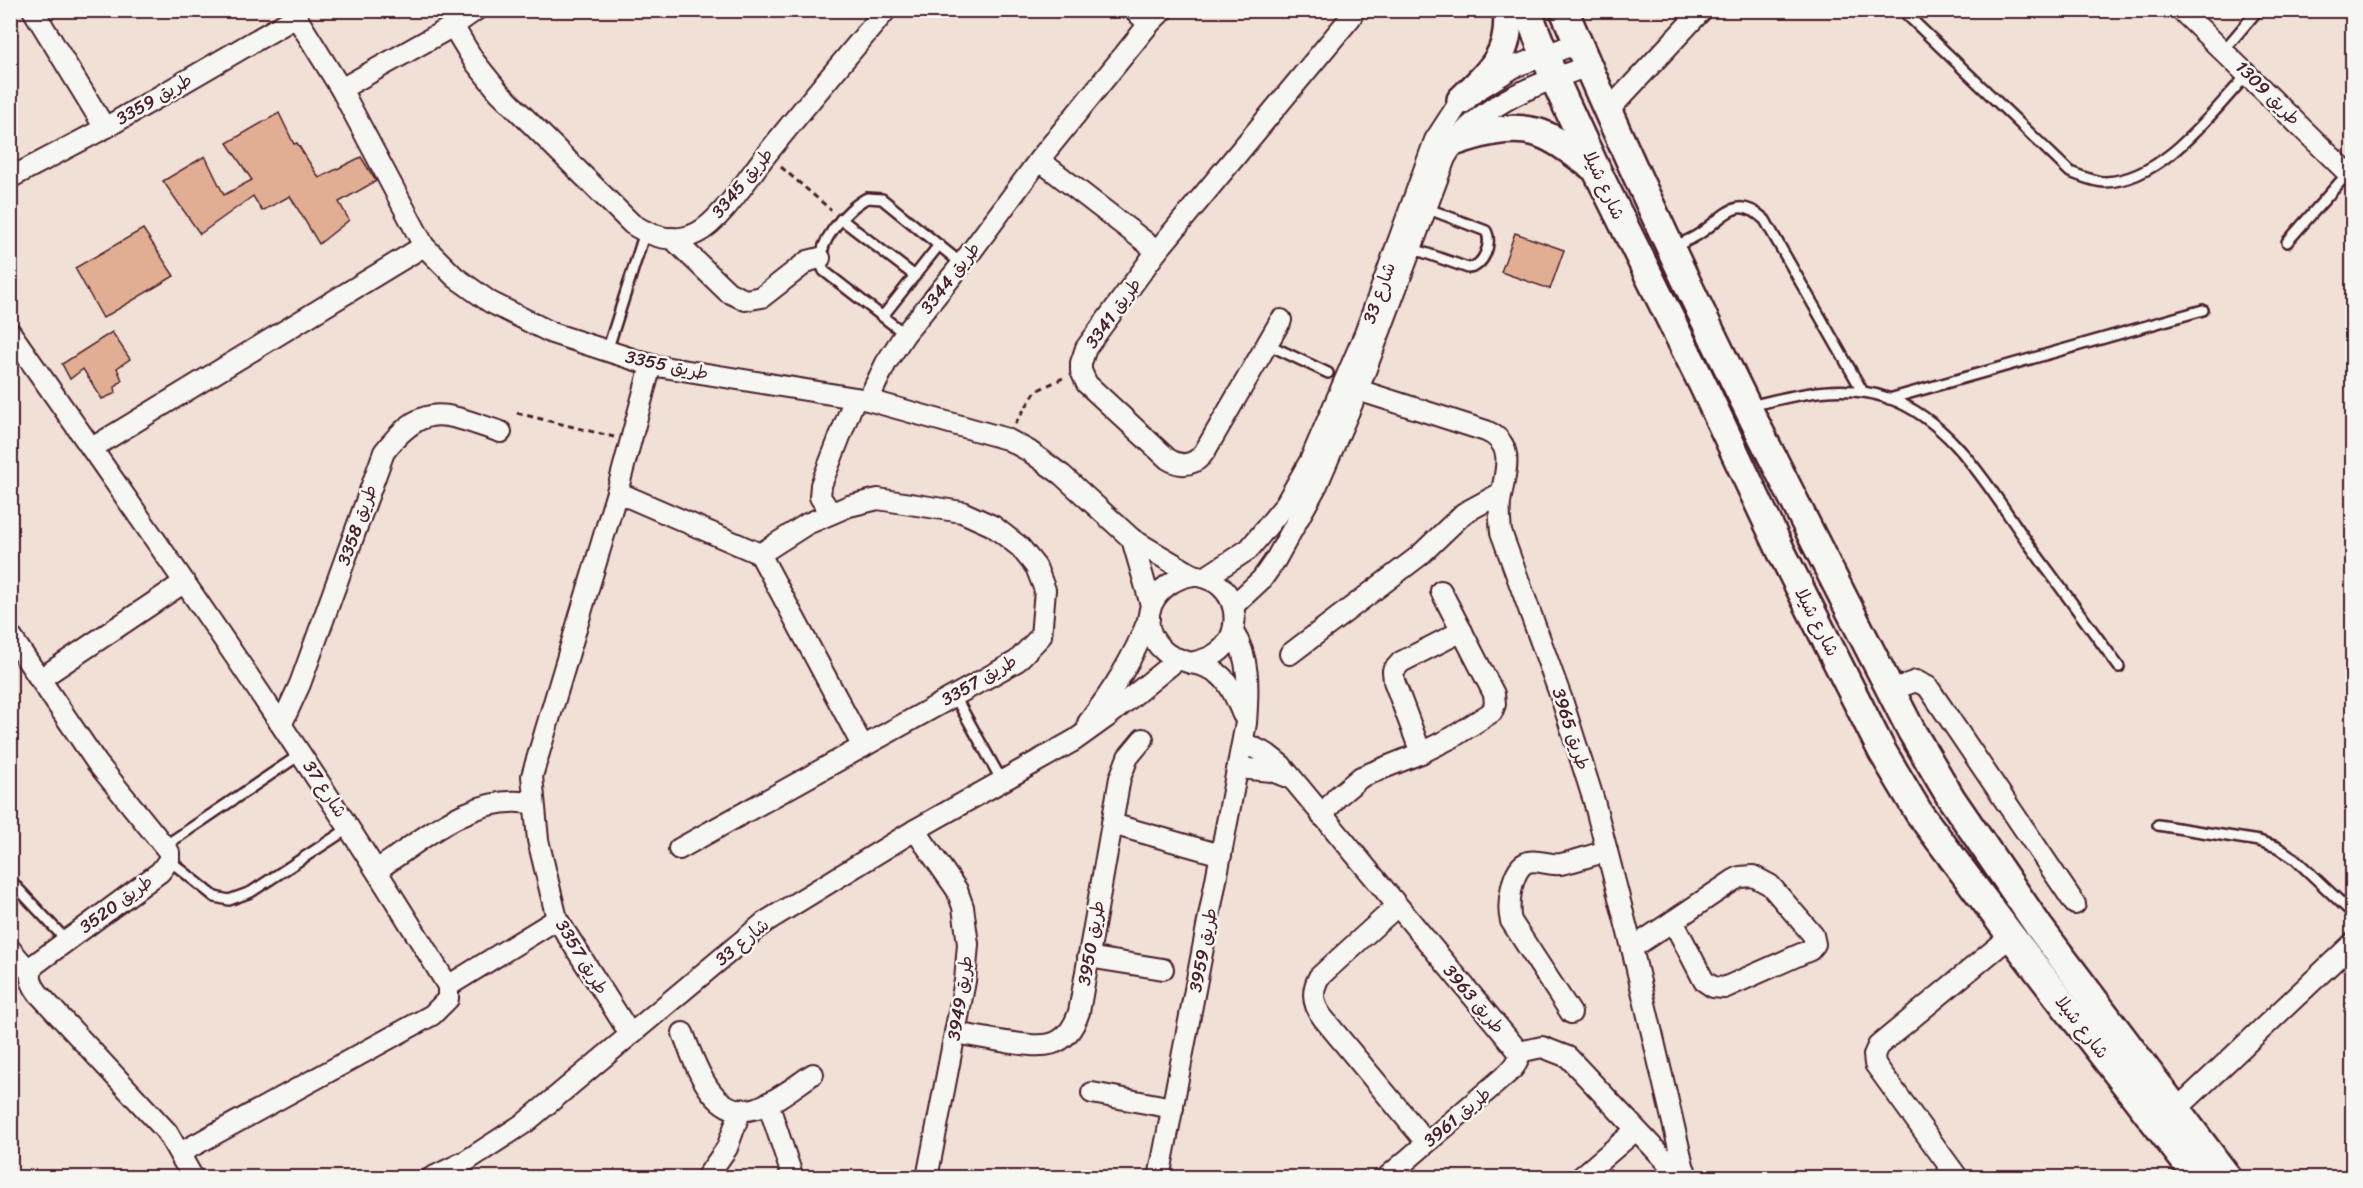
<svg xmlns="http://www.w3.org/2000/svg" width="2363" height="1188" font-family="Sriracha,'Playpen Sans Arabic',sans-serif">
<rect width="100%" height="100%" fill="#f0e0d6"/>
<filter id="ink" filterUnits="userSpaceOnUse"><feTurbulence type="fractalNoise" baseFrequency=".0167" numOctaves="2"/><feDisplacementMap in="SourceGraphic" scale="12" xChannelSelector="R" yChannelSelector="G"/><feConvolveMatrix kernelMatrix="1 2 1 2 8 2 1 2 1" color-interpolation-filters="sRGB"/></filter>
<g filter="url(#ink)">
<g fill="#e1ae93" stroke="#4a1f2b" stroke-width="1.5">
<polygon points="279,113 294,144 297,143 319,178 361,157 376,181 339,202 349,220 319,244 290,196 262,211 253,196 200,234 163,181 205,156 224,195 252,180 227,143"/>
<polygon points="143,229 174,276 103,318 75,268"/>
<polygon points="1515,233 1564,250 1550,289 1501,272"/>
<polygon points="112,332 130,359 117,368 122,380 115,387 116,393 102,399 83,369 70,379 62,364"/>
</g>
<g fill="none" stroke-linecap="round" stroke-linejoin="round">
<defs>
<g id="service">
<path d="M 1902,10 L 2070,172 C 2081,176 2094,182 2105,182 C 2164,180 2211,113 2248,74"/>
<polyline points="2224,50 2258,10"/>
<polyline points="841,219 915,276"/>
<polyline points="2287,242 2348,173"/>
<path d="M 1672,247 C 1682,243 1693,239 1702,232 C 1726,215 1737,194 1765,220 L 1863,392"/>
<path d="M 1411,248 L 1468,268 C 1483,268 1493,243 1486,231 L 1426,208"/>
<polyline points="883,316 939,245"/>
<path d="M 905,334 L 824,271 C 811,247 847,208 867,198 L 882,199 L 962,264"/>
<polyline points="1267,344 1328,373"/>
<polyline points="607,351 645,232"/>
<polyline points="1889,399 2203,310"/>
<path d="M 1750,406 C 1795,395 1842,382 1888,398 C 1953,421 1990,490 2028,543 C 2058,584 2089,626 2119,667"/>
<polyline points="954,695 1002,781"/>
<polyline points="2158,825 2259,841 2277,847 2295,859 2352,913"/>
<polyline points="166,845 301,754"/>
<polyline points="169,860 215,897 229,900 251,892 349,828"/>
<polyline points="10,880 66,940"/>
</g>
<g id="minor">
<polyline points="33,10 105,128"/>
<polyline points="292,10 341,89 424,246 455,277 490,302 552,333 651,365 868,400 1007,439 1029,451 1062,475 1132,539 1193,575"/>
<polyline points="1134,10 1149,24"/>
<polyline points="2181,10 2352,177"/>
<path d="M 453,26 L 474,61 L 499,92 L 632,224 C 652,237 675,244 697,233 C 721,221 749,176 766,155 C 805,106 846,58 886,10"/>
<polyline points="341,89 453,26 476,10"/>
<polyline points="1607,112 1702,10"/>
<polyline points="1039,160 1157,251"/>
<polyline points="10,178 105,128 296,17"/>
<polyline points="672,238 728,292 745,300 762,297 808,261 820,258"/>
<path d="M 1281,320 L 1205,451 C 1196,465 1182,468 1168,459 L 1087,384 L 1081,371 L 1081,363 L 1086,348 L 1157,251 L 1351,17 L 1354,10"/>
<path d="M 10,332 C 161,547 312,762 448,986 L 448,999 L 432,1015 L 180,1153"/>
<path d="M 1358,390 L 1486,431 C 1519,445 1503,477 1500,503 C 1499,513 1500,522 1501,532 L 1562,700 L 1594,801 L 1632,948 L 1686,1178"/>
<polyline points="868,400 886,363 905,334 962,264 1039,160 1149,24 1163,10"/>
<polyline points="92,448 424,246"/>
<polyline points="617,492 760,554 863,747"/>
<polyline points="831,513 820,497 821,485 855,398"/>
<polyline points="1132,539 1151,605"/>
<path d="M 1193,575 C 1202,577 1211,578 1219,585 C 1240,602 1240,637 1217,653 C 1210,658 1200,661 1191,663 C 1182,660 1172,658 1165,652 C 1131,623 1154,581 1193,575 Z"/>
<polyline points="1206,577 1249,549 1285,505 1310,461 1364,336 1435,140 1461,100 1516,66 1578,43"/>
<path d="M 1233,606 L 1262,579 L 1276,559 L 1317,485 L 1358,390 L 1445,158 C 1474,105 1535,85 1588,66"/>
<path d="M 10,635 L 97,763 L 169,852 L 169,860 L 160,872 L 34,965 C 28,976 31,983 38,993 L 167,1132 L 193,1178"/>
<polyline points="1290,654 1419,556 1464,513 1501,493"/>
<path d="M 1191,663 C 1225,669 1231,686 1243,715"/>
<polyline points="40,679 183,583"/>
<polyline points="1891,690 1916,681 1928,687 2075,904"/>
<path d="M 282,723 L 300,684 L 384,452 C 425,399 445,414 501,432"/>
<path d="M 1088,723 C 1114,689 1133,659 1149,618"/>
<polyline points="1244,743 1267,754 1281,765 1519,1052 1542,1047 1568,1057 1666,1161 1685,1170"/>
<polyline points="1421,753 1394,681 1393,671 1401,662 1462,631"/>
<polyline points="1238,768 1272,771 1290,778"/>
<polyline points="1322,816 1337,797 1361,777 1421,753 1453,737 1492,712 1495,704 1494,694 1441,591"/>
<polyline points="1112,824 1221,855"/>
<polyline points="915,830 957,890 963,907 968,944 965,981 927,1178"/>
<polyline points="679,849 1017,661 1041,636 1045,590 1036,567 1020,547 993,526 962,512 878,499 849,506 807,524 760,554"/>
<path d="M 377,870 C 423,839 476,791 534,804"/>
<polygon points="1753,876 1770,885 1813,935 1815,944 1810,950 1724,988 1713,987 1704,981 1673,921 1734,880 1740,877"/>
<path d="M 1397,906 L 1319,977 C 1311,992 1313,1005 1323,1018 L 1426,1142"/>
<polyline points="1632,948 1673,921"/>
<polyline points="10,949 30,972"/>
<polyline points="1088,957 1163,969"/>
<polyline points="448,986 557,919"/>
<path d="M 1571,1013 L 1511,921 C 1507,907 1511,867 1528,862 C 1538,859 1550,866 1561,864 C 1576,861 1592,855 1607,851"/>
<path d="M 683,1033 C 695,1063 712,1122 757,1108 C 777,1101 795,1086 813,1074"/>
<path d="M 955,1033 C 972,1036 989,1039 1006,1042 C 1041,1047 1066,1052 1079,1012 L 1120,778 L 1128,757 L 1143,739"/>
<polyline points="630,1034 557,919 538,840 532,776 617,492 651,365"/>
<polyline points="1092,1093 1173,1108"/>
<polyline points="768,1103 793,1178"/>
<polyline points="2177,1109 2352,944"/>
<polyline points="431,1178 466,1161 526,1122 765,922 915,830 1075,740 1107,717 1178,659"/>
<polyline points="706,1178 727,1148 741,1109"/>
<path d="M 1159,1178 L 1246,723 C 1248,692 1251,659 1233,632"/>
<path d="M 1386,1178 L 1508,1073 C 1515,1067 1520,1061 1519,1052"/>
<polyline points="1580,1178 1636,1130"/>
<polyline points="1958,1178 1875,1064 1874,1055 1878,1046 2011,936"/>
</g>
<g id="secondary">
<polyline points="1527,10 1554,78 1596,169 1703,385 1781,551 1882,751 1919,813 2011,936 2198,1178"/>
<path d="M 1564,10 C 1668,257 1790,494 1912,732 L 1951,798 L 2039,927 L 2228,1178"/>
<path d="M 1461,100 C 1490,72 1512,54 1507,10"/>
<path d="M 1454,142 C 1480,133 1509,125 1536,132 C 1557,138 1578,157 1596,169"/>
</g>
</defs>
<use href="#service" stroke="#4a1f2b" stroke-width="14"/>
<use href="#minor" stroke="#4a1f2b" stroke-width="24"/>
<use href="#secondary" stroke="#4a1f2b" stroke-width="32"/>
<g stroke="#4a1f2b" stroke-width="3" stroke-dasharray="6 4.5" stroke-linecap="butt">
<polyline points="781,167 831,210"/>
<polyline points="517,413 614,437"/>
<polyline points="1015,424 1036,391 1065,377"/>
</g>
<use href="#service" stroke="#f6f6f2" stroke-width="9"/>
<use href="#minor" stroke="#f6f6f2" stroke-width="20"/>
<use href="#secondary" stroke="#f6f6f2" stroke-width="27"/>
</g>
</g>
<g text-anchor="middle" stroke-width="5" stroke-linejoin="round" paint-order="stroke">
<g font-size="18" fill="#4a1f2b" stroke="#f6f6f2">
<text transform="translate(2268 93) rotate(45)" y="6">طريق 1309</text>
<text transform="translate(154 99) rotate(-30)" y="6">طريق 3359</text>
<text transform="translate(742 183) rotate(-50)" y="6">طريق 3345</text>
<text transform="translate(1604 185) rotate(65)" y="6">شارع شيلا</text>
<text transform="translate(950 278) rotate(-52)" y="6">طريق 3344</text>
<text transform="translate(1379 293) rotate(-70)" y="6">شارع 33</text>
<text transform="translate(1113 313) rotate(-54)" y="6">طريق 3341</text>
<text transform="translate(667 365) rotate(12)" y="6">طريق 3355</text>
<text transform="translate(357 525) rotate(-70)" y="6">طريق 3358</text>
<text transform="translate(1817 622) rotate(63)" y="6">شارع شيلا</text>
<text transform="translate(979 680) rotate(-30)" y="6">طريق 3357</text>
<text transform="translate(1571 729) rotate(72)" y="6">طريق 3965</text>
<text transform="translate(325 789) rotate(57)" y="6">شارع 37</text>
<text transform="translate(116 904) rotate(-36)" y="6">طريق 3520</text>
<text transform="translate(742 942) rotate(-39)" y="6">شارع 33</text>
<text transform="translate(1091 943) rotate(-80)" y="6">طريق 3950</text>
<text transform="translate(1203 950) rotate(-79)" y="6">طريق 3959</text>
<text transform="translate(582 957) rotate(59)" y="6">طريق 3357</text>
<text transform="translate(960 998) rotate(-81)" y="6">طريق 3949</text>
<text transform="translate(1474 999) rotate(50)" y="6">طريق 3963</text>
<text transform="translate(2082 1027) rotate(52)" y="6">شارع شيلا</text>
<text transform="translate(1457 1117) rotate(-40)" y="6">طريق 3961</text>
</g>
</g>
<rect width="2363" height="1188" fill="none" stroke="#f6f6f2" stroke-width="36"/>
<rect x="18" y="18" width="2327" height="1152" fill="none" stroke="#4a1f2b" stroke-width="2" filter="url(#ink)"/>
</svg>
